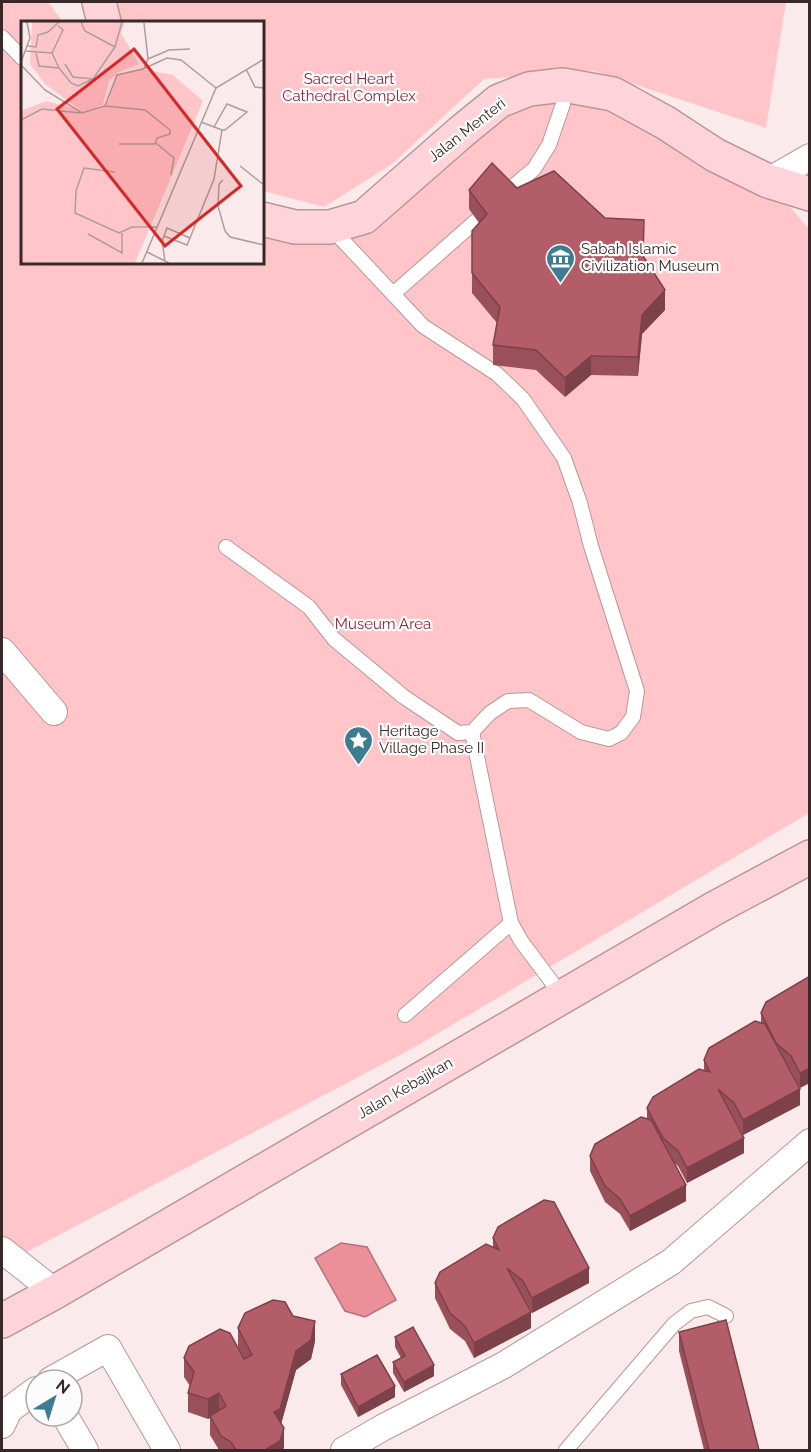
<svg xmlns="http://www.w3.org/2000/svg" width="811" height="1452" font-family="Raleway,sans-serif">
<rect width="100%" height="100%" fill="#faeaeb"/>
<g fill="#ffc5c9">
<polygon points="2,2 48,2 63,22 22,22 22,262 262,262 263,208 330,227 461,132 563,85 768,181 809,229 809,813 415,1047 2,1265"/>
<polygon points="114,2 786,2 766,128 594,71 484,79 392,164 324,207 263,191 262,22 121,22"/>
</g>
<polygon fill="#eb9099" stroke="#b57178" stroke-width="1.5" points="341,1243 367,1247 396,1300 365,1317 345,1311 315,1258"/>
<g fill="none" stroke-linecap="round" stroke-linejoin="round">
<defs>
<g id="lane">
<polyline points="2,37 22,58"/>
<polyline points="504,194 534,169 549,145 563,104 563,85"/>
<polyline points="393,294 477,220"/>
<polyline points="226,547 309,607 334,639 404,697 458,733 472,732 490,713 508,701 529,700 581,732 609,739 621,733 633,717 637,691 591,546 580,503 564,458 523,399 497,374 423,326 332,229"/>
<polyline points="511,923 521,941 563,997"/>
<polyline points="405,1015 511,923 472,732"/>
<polyline points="566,1450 674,1324 691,1311 708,1307 726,1316"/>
</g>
<g id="street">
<polyline points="768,181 810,157"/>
<polyline points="2,651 54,712"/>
<polyline points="2,1250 55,1292"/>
<polyline points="51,1380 108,1348 167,1450"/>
<polyline points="65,1416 85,1450"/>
<polyline points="2,1425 9,1410 36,1390"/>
<polyline points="344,1450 382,1428 504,1365 671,1262 810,1142"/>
</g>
<g id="secondary">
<polyline points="99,2 104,22"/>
<polyline points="262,219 295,227 330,227 364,217 461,132 499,101 529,89 563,85 613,94 666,123 715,155 768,181 810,194"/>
<polyline points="2,1321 55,1292 715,908 810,857"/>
</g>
</defs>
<use href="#lane" stroke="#b99799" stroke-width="16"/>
<use href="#street" stroke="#b99799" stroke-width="28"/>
<use href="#secondary" stroke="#b99799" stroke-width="36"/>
<use href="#lane" stroke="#fff" stroke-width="14"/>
<use href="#street" stroke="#fff" stroke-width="26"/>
<use href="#secondary" stroke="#fed4da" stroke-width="33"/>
</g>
<g fill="#995059">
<polygon points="517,188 605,218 644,239 644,258 665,310 642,334 638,376 591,375 565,397 536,370 493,365 493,345 497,323 472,293 472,231 479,223 469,209 469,190"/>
<polygon points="810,976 800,1088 791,1071 789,1069 800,1105 743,1135 734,1118 732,1116 744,1153 687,1183 678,1166 673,1162 686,1201 630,1231 620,1214 605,1202 590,1171 590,1156 647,1119 647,1108 704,1070 704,1060 761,1023 761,1013"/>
<polygon points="493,1238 589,1283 532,1313 522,1295 531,1328 474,1358 465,1341 450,1329 435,1298 435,1283 493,1247"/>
<polygon points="293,1316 315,1341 311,1359 296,1370 281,1424 284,1447 283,1450 219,1450 210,1435 210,1418 208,1419 188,1412 188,1393 190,1386 184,1377 184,1358 244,1359 238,1347 238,1328"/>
<polygon points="679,1332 759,1450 704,1450 679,1351"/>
<polygon points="395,1337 434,1376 404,1392 393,1373 393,1362 401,1358 395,1347"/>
<polygon points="341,1374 395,1397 358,1417 341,1385"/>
</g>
<g fill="#7d4149">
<polygon points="665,290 665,310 642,334 638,376 638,357 642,315"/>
<polygon points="591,356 591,375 565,397 565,378"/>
<polygon points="810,1068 810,1083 800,1088 800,1073"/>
<polygon points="800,1089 800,1105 743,1135 743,1120"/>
<polygon points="744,1138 744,1153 687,1183 687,1168"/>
<polygon points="686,1185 686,1201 630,1231 630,1216"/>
<polygon points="589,1268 589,1283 532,1313 532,1298"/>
<polygon points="531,1312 531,1328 474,1358 474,1343"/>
<polygon points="315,1321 315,1341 311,1359 296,1370 280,1428 274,1412 296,1351"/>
<polygon points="434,1365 434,1376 404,1392 404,1382"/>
<polygon points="395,1386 395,1397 358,1417 358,1407"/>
<polygon points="219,1393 219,1412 208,1419 208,1399"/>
<polygon points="284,1428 284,1447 283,1450 265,1450"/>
</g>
<g fill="#b25d68" stroke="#7d4149" stroke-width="1.5">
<polygon points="492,163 517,188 554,171 605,218 644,220 643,256 665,290 642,315 638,357 591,356 565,378 536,350 493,345 500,307 472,273 472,231 487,214 469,190"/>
<polygon points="810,976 810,1068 800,1073 791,1056 776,1043 761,1013 766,1002"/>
<polygon points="755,1021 765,1024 800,1089 743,1120 734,1103 718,1089 744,1138 687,1168 678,1151 663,1138 647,1108 653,1097 699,1069 710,1072 704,1060 709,1048"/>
<polygon points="641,1117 651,1120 686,1185 630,1216 620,1199 605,1186 590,1156 595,1144"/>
<polygon points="544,1200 554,1202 589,1268 532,1298 523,1281 507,1268 531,1312 474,1343 465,1326 450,1313 435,1283 440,1272 486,1244 499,1250 493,1238 498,1227"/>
<polygon points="273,1300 285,1302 293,1316 315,1321 311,1340 296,1351 280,1409 274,1412 284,1428 280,1441 265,1450 236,1450 231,1442 221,1436 210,1416 226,1406 219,1393 208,1399 188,1393 194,1372 184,1358 189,1346 220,1329 230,1333 244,1359 252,1355 238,1328 245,1313"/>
<polygon points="726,1320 759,1450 709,1450 679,1332"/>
<polygon points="413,1327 434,1365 404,1382 393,1362 405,1356 395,1337"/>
<polygon points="377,1355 395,1386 358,1407 341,1374"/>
</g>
<defs>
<symbol id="museum-pin" viewBox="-11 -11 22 30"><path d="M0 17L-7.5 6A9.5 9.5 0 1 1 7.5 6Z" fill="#3e7c92" stroke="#fcfcfc"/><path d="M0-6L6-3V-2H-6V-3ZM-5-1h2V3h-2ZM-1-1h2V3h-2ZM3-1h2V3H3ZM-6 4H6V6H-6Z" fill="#fff"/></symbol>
<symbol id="sight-pin" viewBox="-11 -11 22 30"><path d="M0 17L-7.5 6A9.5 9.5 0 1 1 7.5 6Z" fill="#3e7c92" stroke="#fcfcfc"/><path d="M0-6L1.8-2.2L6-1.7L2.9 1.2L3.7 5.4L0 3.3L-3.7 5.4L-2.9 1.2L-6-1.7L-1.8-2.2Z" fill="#fff"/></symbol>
</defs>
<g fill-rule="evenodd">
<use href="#museum-pin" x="544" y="242" width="33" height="45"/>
<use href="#sight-pin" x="342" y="724" width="33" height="45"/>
</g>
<g text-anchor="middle" stroke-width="4.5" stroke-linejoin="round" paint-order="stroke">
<g font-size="15" fill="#8f253b" stroke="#fcfcfc">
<text x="349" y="84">Sacred Heart<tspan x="349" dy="17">Cathedral Complex</tspan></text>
<text x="383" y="629">Museum Area</text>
</g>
<g font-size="15" fill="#37292a" stroke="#fcfcfc">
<text transform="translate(467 130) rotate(-38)" y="5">Jalan Menteri</text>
<text transform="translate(405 1088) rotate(-30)" y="5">Jalan Kebajikan</text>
</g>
<g font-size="15" fill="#37292a" stroke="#fcfcfc" text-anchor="start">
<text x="581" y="254">Sabah Islamic<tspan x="581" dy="17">Civilization Museum</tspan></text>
<text x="379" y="736">Heritage<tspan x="379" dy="17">Village Phase II</tspan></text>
</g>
</g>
<g transform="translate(21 21)">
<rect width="243" height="243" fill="#faeaeb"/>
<path d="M 11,1 L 104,1 L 100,12 L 118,43 L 98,51 L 88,60 L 82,83 L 68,92 L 87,81 L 96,54 L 122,48 L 152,54 L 182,80 L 114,242 L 0,242 L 0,90 L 25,80 L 59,89 L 24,63 L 9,43 Z" fill="#ffc5c9"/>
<path fill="none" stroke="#ac9d9e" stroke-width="1.5" d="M 60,1 L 64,10 L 94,26M 7,25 L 15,26 L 17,14 L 27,11 L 38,1M 5,30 L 31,32 L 42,9 L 37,5M 15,32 L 18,45 L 38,47 L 31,32M 127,38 L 148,29 L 169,28M 0,41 L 9,17 L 6,1M 44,43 L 52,56 L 72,58M 0,44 L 24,69 L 61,92 L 84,85 L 96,54 L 122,48 L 146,37 L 160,39 L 195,67M 38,47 L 50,62 L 57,65 L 72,58 L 94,26 L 101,1M 123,48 L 127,38 L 123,2M 225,48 L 234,66 L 243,67M 84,85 L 124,89 L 149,109 L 149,113 L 136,117 L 134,123 L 98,123M 0,99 L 21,88 L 60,92M 180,101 L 201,109 L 204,109 L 226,91 L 206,83 L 193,106M 135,122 L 153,137 L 150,154M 219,145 L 243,164M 94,151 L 63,147 L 55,170 L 54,192 L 98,212 L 111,206 L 137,206M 202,159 L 198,163 L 197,185 L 204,210 L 209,216 L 243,224M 67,213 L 101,232 L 101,212M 143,215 L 166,224 L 169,217 L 146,207 L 143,215 L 141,220 L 144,240M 169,217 L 193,158 L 201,109M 126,231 L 148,242M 121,242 L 195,67 L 243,38"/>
<path fill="#d62828" fill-opacity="0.15" stroke="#d62828" stroke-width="3" d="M 113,28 L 220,165 L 144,225 L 36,88 Z"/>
<rect width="243" height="243" fill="none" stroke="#37292a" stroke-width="3"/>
</g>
<rect width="811" height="1452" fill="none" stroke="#37292a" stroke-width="6"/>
<g transform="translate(54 1398) rotate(38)"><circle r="28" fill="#fcfcfc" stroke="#ada8a8" stroke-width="1.5"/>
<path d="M0-4.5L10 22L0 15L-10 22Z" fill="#3e7c92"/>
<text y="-9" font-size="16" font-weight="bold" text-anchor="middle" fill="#37292a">N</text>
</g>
</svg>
